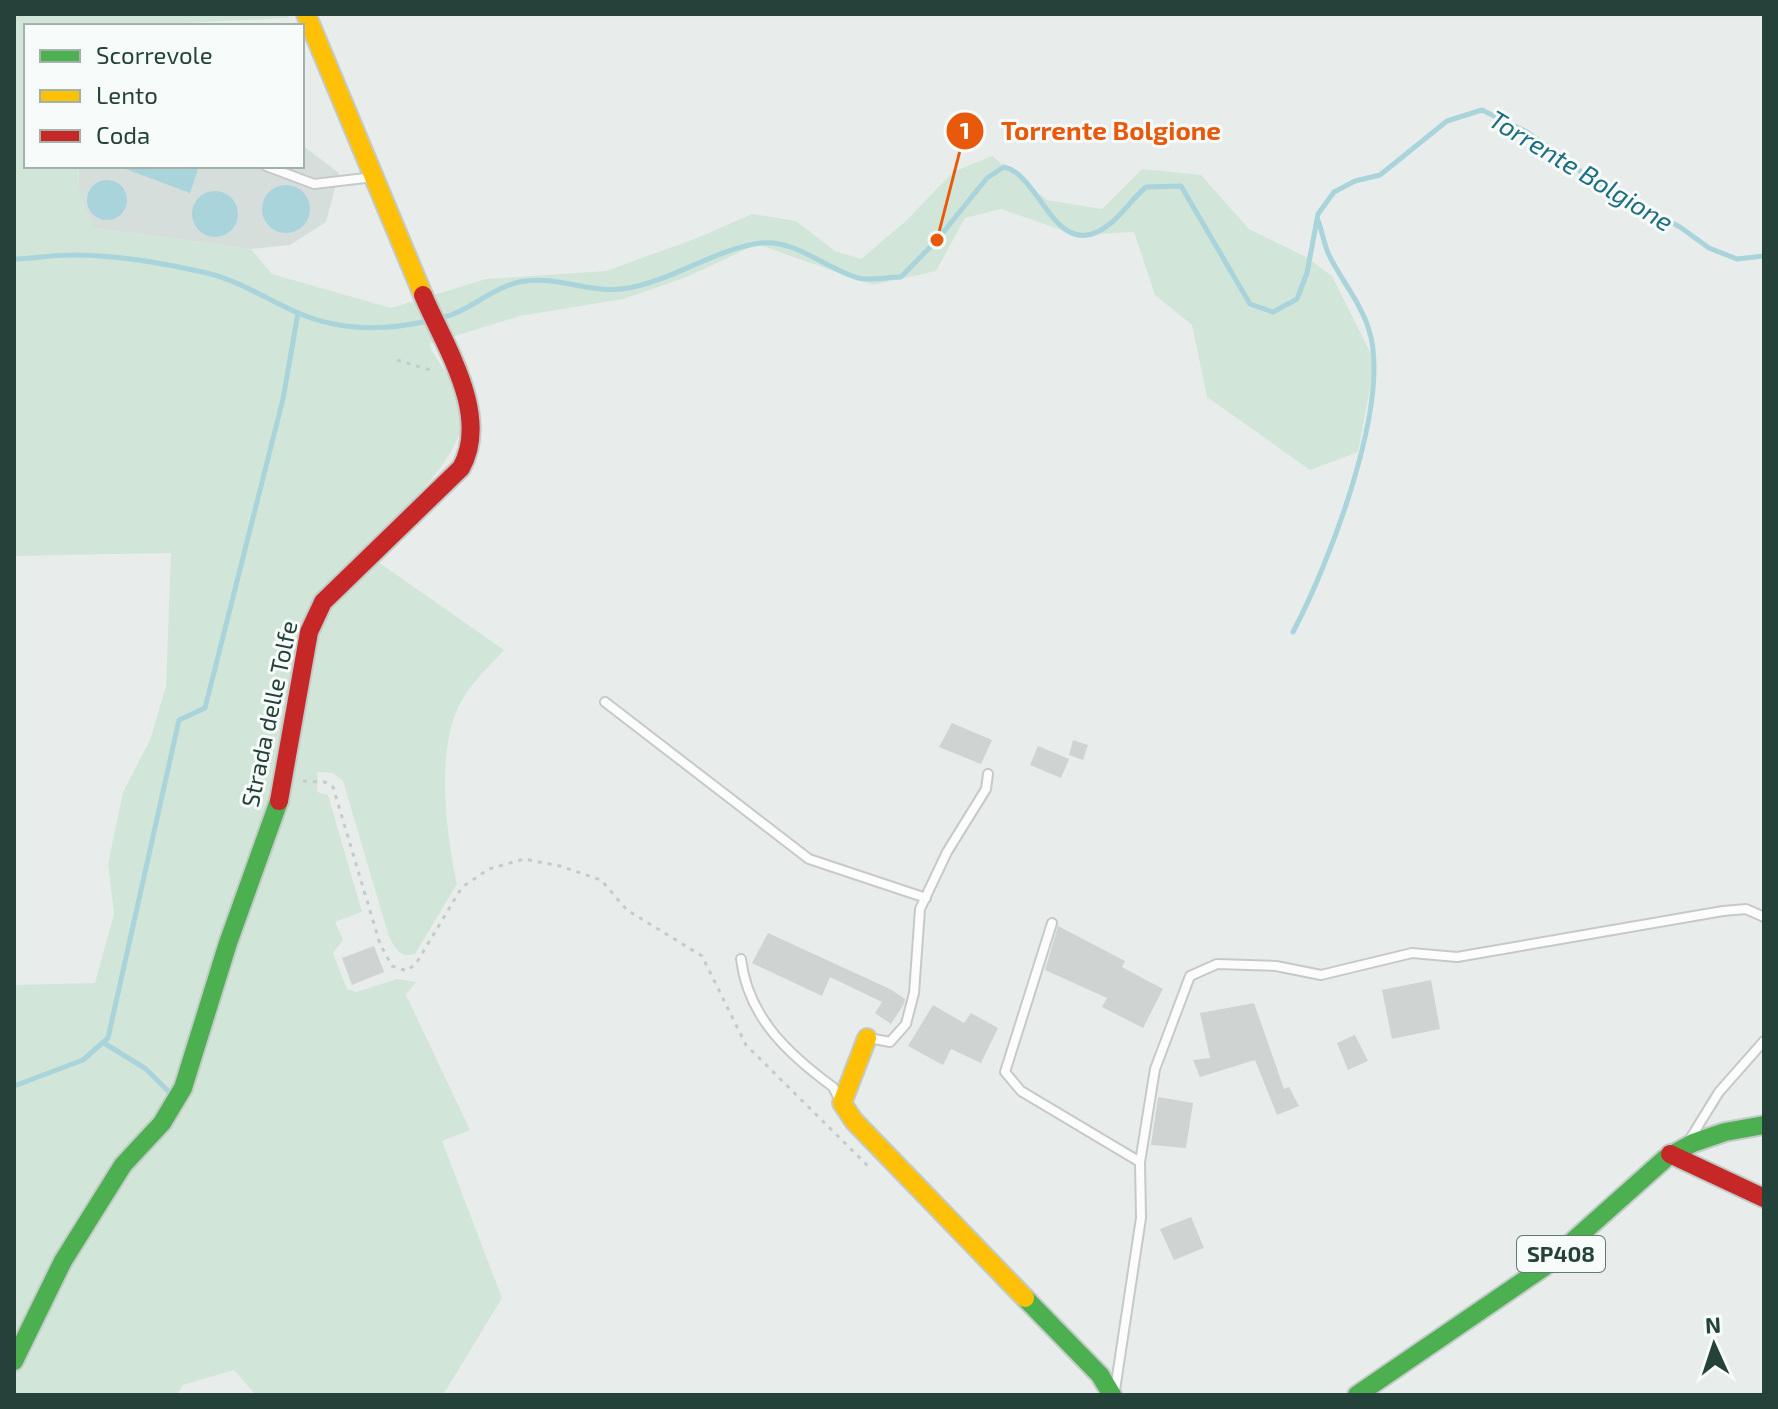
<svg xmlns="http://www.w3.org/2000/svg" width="1778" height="1409" font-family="'Exo 2',sans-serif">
<rect width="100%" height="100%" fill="#e8edeb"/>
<polygon fill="#d6dedb" points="302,145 339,173 326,222 290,245 251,249 93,228 78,188 79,166 302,166"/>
<path fill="#d1e6d8" d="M 14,14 L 287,14 L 289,18 L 119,26 L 26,26 L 26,166 L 79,166 L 78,188 L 94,228 L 251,249 L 272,274 L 391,308 L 486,279 L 606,271 L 697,238 L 752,214 L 796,221 L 835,251 L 861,259 L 906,221 L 953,172 L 992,156 L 1047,200 L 1102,209 L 1142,169 L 1201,175 L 1249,229 L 1306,257 L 1332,276 L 1375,362 L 1358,452 L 1310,470 L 1207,397 L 1192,325 L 1155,295 L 1134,232 L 1076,235 L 1001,209 L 965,218 L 936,271 L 873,285 L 757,244 L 687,277 L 623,299 L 520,316 L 429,344 C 438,364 460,388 463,409 C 470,453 392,520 364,552 L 504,650 C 491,665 474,680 464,697 C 434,742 446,834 457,884 L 415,954 C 400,959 396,949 389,937 L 343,781 L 333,773 L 318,772 L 317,792 L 328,795 L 362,912 L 335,922 L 343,940 L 333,953 L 347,989 L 356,992 L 397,979 L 416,982 L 406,995 L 470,1130 L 442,1141 L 502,1298 L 443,1395 L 256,1395 L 234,1370 L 183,1385 L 177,1395 L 14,1395 L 14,985 L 95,983 L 114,914 L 108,864 L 123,792 L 150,740 L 166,686 L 171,553 L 14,556 Z"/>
<g fill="#a9d4db">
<polygon points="118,166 199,166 190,193"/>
<circle cx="107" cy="200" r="20"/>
<circle cx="286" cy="209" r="24"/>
<circle cx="215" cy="214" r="23"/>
</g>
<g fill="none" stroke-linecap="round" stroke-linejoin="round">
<g stroke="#a9d4db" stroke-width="5">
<path d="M 14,259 C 33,259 50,255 69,255 C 114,254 163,263 207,273 C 240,281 266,299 296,312 C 338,331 384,331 428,321"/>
<path d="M 441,318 C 470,311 490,289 519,282 C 554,274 591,295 628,288 C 674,280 715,249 761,243 C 795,239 826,269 858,278 C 871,281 887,277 901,277 L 937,240 L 987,178 L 1004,167 C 1042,175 1056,269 1111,223 C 1123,213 1133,198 1146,187 L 1181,186 L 1250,304 L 1273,312 L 1297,299 L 1307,273 L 1318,214 L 1334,192 L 1355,181 L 1380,175 L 1447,121 L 1482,110 L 1527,132 L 1595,182 L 1680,227 L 1709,248 L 1737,259 L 1764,256"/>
<path d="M 1293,632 C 1328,566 1392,403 1369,330 C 1361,303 1341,280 1329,255 C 1324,244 1322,231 1318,220"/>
<polyline points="104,1043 146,1069 171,1094"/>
<polyline points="14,1086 83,1060 108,1038 179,720 205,708 283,399 298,313"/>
</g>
</g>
<g fill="#cfd4d2">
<polygon points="952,723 992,740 981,764 939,747"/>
<polygon points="1073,740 1088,745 1083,760 1069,755"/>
<polygon points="1038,746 1069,759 1061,778 1030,765"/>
<polygon points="1058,926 1125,961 1122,967 1163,989 1143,1028 1102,1007 1107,998 1045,970"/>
<polygon points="768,933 890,989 905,999 904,1004 891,1024 875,1013 882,1002 830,977 822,996 752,963"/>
<polygon points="374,946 384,972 352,985 342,958"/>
<polygon points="1431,980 1440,1029 1392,1039 1382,990"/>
<polygon points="1254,1003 1284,1089 1289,1087 1299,1106 1277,1115 1255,1060 1200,1077 1193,1060 1210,1058 1200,1013"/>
<polygon points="933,1005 964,1023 971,1013 998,1028 981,1063 951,1049 943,1065 908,1046"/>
<polygon points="1355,1035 1368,1061 1348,1070 1337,1043"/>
<polygon points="1158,1097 1193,1103 1186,1148 1151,1145"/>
<polygon points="1191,1217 1204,1248 1174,1260 1160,1229"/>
</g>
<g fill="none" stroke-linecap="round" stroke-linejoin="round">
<defs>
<g id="lane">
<polyline points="266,166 314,184 374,177"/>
<polyline points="605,702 809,859 926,898"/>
<polyline points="1052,923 1005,1072 1021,1091 1140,1162 1141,1218 1115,1390"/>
<path d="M 741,959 C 748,1017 788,1054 833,1087 L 838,1097"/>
<polyline points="869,1038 890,1042 906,1024 914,993 920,909 947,852 986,789 988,774"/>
<polyline points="1690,1139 1719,1092 1764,1041"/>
<polyline points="1140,1162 1155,1069 1190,976 1217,964 1276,966 1321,975 1412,953 1457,957 1723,911 1746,909 1764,917"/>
</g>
<g id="fast">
<polyline points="1025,1298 1100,1375 1112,1395"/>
<polyline points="14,1361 63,1261 123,1165 162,1123 183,1088 228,943 279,801"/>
<polyline points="1357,1395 1544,1267 1666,1158 1693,1143 1725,1132 1764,1125"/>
</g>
<g id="slow">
<polyline points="306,14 423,295"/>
<polyline points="867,1038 842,1103 854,1121 1025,1298"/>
</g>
<g id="jam">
<path d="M 279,801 L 309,632 L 323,602 L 461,468 C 491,415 444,345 423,295"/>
<polyline points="1670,1154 1764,1198"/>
</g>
</defs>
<use href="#lane" stroke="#c5cac8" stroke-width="12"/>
<use href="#fast" stroke="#c3cbc8" stroke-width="22"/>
<use href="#slow" stroke="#c3cbc8" stroke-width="22"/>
<use href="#jam" stroke="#c3cbc8" stroke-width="22"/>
<g stroke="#c3ccca" stroke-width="3" stroke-dasharray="4 6" stroke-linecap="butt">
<polyline points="397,360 433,371"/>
<polyline points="303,781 325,782 333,787 380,944 392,966 407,971 417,962 462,887 489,869 524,859 560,866 601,880 627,910 702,956 746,1045 868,1166"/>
</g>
<use href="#lane" stroke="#fcfcfc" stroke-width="8"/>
<use href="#fast" stroke="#4caf50" stroke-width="18"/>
<use href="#slow" stroke="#ffc107" stroke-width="18"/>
<use href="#jam" stroke="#c62828" stroke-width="18"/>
</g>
<g text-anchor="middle" stroke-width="6" stroke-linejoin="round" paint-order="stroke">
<rect fill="#f7fbf9" stroke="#637a73" stroke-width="2" x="1517" y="1236" width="88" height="36" rx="6"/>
<g font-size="22" font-weight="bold" fill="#24423a">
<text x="1561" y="1262">SP408</text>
</g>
<g font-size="24" fill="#24423a" stroke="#f7fbf9">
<text transform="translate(270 714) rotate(-78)" y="8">Strada delle Tolfe</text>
</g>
<g font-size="26" font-style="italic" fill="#1c6f80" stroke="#f7fbf9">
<text transform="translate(1581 171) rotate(31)" y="9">Torrente Bolgione</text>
</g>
</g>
<path fill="none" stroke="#e8590c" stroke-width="3" d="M937 240L965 131"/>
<g fill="#e8590c" stroke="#f7fbf9" stroke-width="3">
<circle cx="937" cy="240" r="8"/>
<circle cx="965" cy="131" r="20"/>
</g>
<g font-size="24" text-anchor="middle" font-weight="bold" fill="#fff">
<text x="965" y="139">1</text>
</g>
<g font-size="26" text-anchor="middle" font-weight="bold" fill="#e8590c" stroke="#f7fbf9" stroke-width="6" stroke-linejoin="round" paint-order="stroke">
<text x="1111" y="140">Torrente Bolgione</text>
</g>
<rect width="1778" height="1409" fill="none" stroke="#24423a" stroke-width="32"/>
<rect x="24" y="24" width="280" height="144" fill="#f7fbf9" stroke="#a3b1ad" stroke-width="2"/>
<rect x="40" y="50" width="40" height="12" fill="#4caf50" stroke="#a3b1ad" stroke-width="2"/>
<text x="96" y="64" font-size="24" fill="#24423a">Scorrevole</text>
<rect x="40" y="90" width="40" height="12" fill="#ffc107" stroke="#a3b1ad" stroke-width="2"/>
<text x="96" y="104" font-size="24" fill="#24423a">Lento</text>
<rect x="40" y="130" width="40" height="12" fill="#c62828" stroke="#a3b1ad" stroke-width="2"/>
<text x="96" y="144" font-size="24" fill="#24423a">Coda</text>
<g transform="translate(1714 1345) rotate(357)" stroke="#f7fbf9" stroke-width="6" paint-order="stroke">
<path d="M0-6L14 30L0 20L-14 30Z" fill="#24423a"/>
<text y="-12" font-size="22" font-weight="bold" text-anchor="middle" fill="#24423a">N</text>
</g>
</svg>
